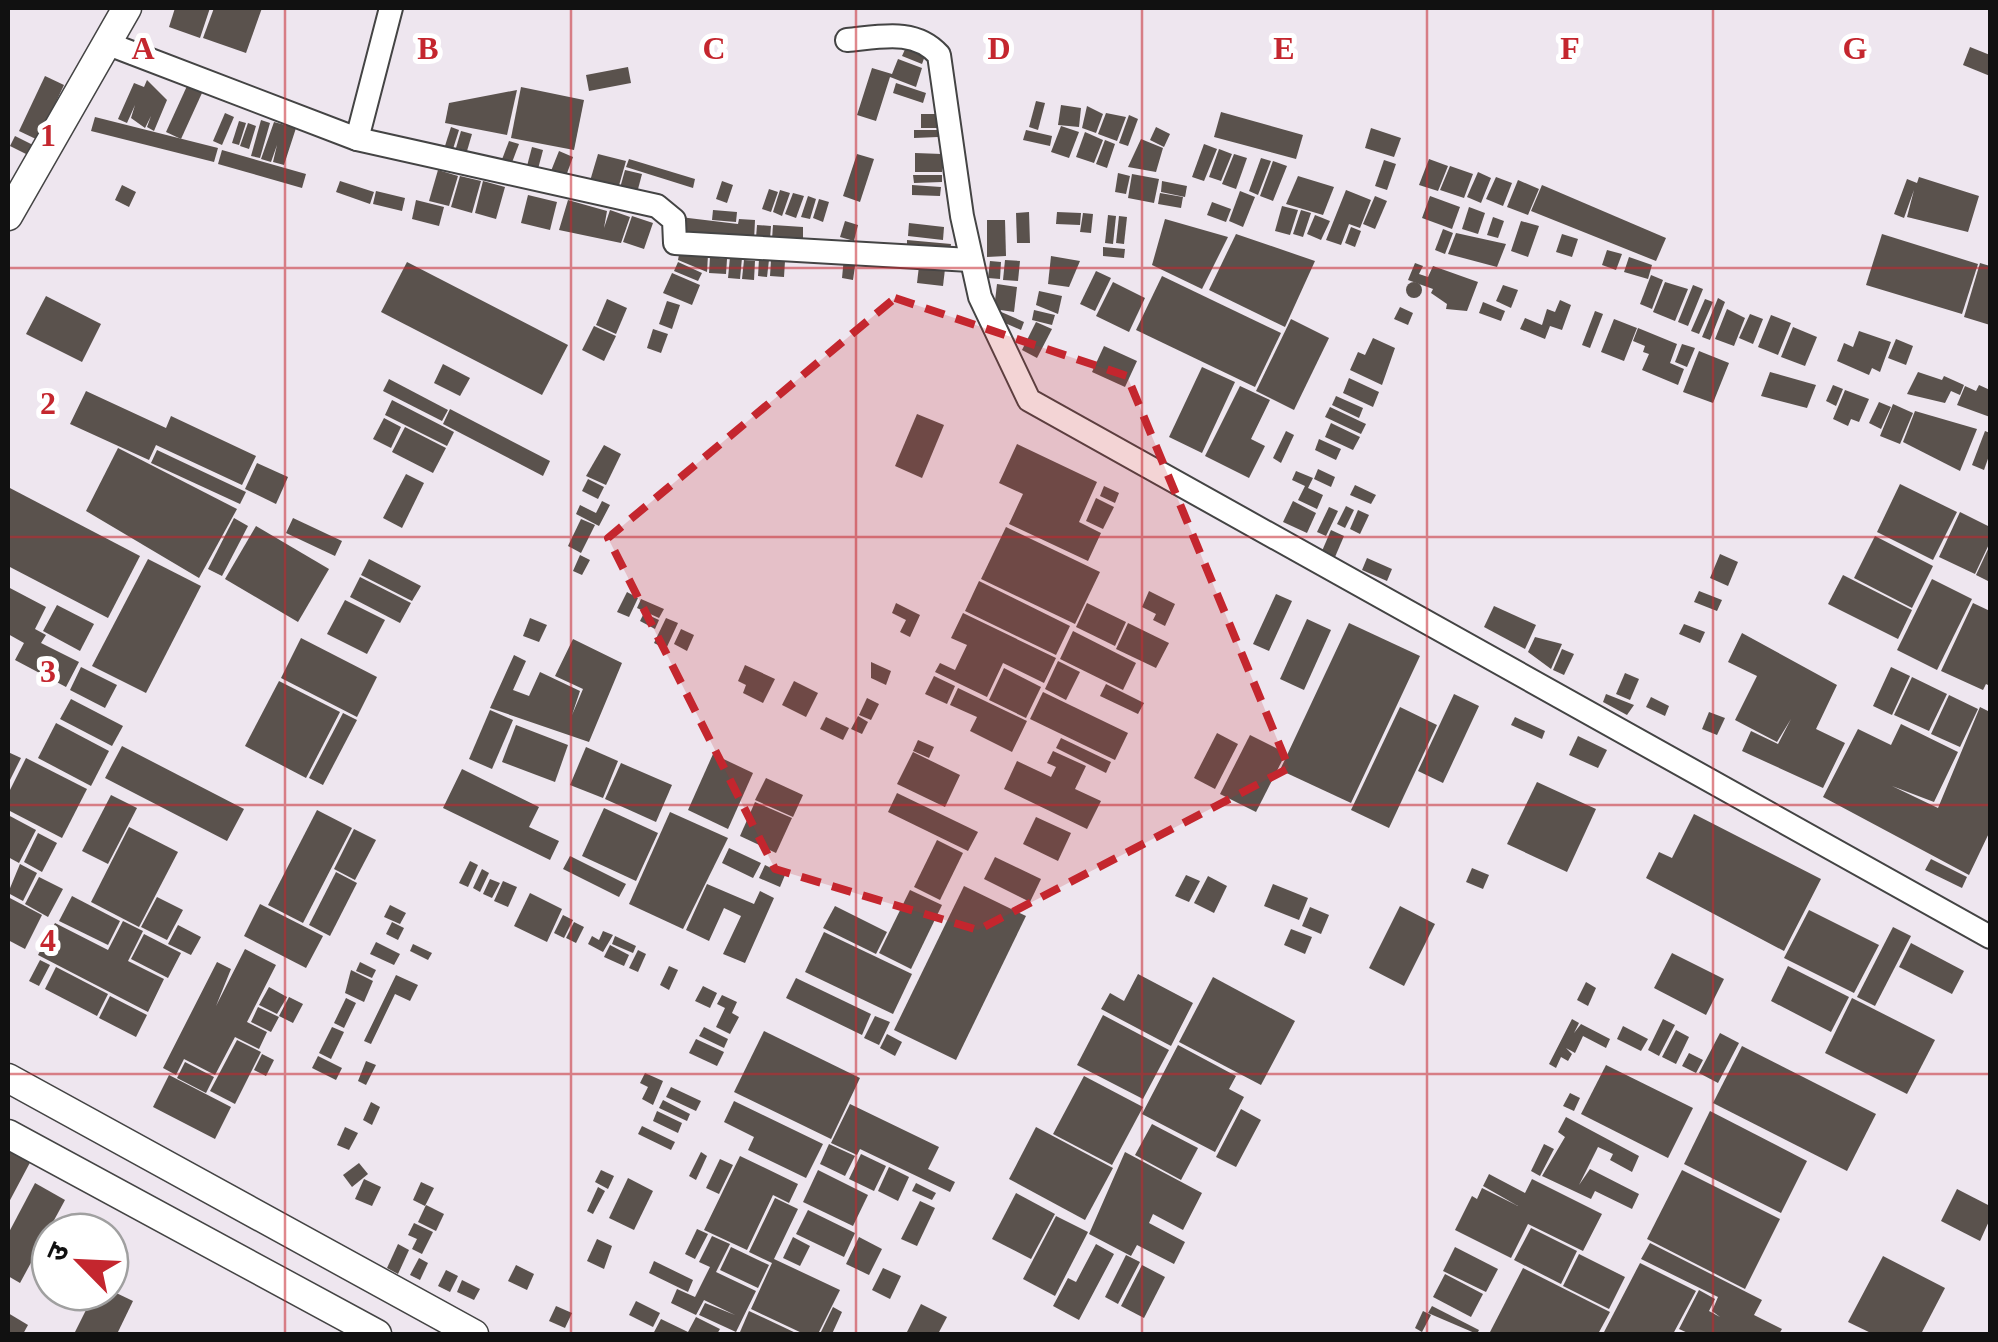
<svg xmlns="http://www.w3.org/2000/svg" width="1998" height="1342" font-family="'Times New Roman','Noto Sans Devanagari',serif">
<rect width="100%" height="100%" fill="#fffdf5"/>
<path fill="#eee6ef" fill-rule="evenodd" d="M 8,8 L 1990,8 L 1990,1334 L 8,1334 ZM 50,1232 L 110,1232 L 110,1292 L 50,1292 Z"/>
<g fill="#5a524d">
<polygon points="175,8 210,8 200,38 169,27"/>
<polygon points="214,8 262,8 246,53 203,38"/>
<polygon points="907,45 926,53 922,64 902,56"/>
<polygon points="1970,47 1990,55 1990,76 1963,65"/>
<polygon points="898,59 922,68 916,87 890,77 876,121 857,115 872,68 892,74"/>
<polygon points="628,67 631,83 589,91 586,75"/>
<polygon points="45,76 64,85 38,140 19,131"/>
<polygon points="147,80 167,100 154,131 147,127 151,116 145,128 131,118 135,105 127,123 118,119 134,83 144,87"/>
<polygon points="896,83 926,93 923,103 893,93"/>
<polygon points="187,86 202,93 181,139 166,132"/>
<polygon points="521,87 584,100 574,150 511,138"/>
<polygon points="517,90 507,135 445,123 449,103"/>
<polygon points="1036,101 1045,103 1038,130 1029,127"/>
<polygon points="1061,105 1081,108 1079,127 1058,125"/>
<polygon points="1087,106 1103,114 1096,133 1082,128"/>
<polygon points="1221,112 1303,135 1296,159 1214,137"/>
<polygon points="225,113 234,117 222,145 213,141"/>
<polygon points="1106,113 1126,117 1117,141 1098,134"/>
<rect x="921" y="114" width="21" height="14"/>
<polygon points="1129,115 1138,119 1128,146 1119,143"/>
<polygon points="95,117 218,148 214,162 91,131"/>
<polygon points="261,120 270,123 260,158 251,156"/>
<polygon points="239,121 246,123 239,145 232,143"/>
<polygon points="274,122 296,128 284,165 273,162 277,145 271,162 261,159"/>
<polygon points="248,123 256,126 249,149 240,146"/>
<polygon points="1061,126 1079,132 1069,158 1051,152"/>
<polygon points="451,127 459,130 453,149 445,146"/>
<polygon points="1156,127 1170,134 1164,147 1150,140"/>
<polygon points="1371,128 1401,138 1394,157 1365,148"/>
<polygon points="914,130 938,130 938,137 914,138"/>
<polygon points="1026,130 1052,136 1050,146 1023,140"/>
<polygon points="461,131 472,134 467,151 456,148"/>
<polygon points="1085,132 1103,140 1094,163 1076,157"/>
<polygon points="15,136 33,145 28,155 10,146"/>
<polygon points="1141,139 1163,148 1156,172 1128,167"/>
<polygon points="1105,140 1115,144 1107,168 1096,164"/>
<polygon points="509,141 519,144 511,165 501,162"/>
<polygon points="1204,144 1217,149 1204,181 1192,177"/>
<polygon points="532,147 543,150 538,169 527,166"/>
<polygon points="1219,149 1232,154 1221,181 1209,177"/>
<polygon points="222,150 306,174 302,188 218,164"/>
<polygon points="559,151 573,157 566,176 551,171"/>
<polygon points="915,153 942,154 942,172 915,172"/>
<polygon points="598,154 626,161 618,189 590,181"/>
<polygon points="857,154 874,159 860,202 843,196"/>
<polygon points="1234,154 1247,158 1236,189 1222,184"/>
<polygon points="1261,158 1271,161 1258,195 1249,191"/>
<polygon points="629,159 695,179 693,188 626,167"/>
<polygon points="1429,159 1448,166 1438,191 1419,185"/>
<polygon points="1384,160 1396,164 1387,190 1375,186"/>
<polygon points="1273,161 1287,166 1273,201 1260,196"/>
<polygon points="1450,166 1473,174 1464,198 1440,190"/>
<polygon points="438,170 458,176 449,206 429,201"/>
<polygon points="625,170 642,174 637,193 620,188"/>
<polygon points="1478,172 1491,178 1481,203 1467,197"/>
<polygon points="1118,173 1130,176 1126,194 1115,192"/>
<polygon points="1132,174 1159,179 1154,203 1128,198"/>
<polygon points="913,175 942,175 942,182 914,183"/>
<polygon points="460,176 481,181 472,213 451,207"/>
<polygon points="1298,176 1334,187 1323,215 1286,204"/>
<polygon points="1496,177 1512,183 1503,206 1486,199"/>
<polygon points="1919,177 1979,196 1968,232 1907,217 1914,190 1904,218 1894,214 1907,179 1917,183"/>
<polygon points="1518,180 1539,189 1528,215 1507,207"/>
<polygon points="340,181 374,192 370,204 336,192"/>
<polygon points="483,181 505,187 496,219 475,213"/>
<polygon points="722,181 733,185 727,203 716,199"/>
<polygon points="1162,181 1187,186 1185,197 1161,192"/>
<polygon points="122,185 136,192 129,207 115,200"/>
<polygon points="912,185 941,187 940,196 912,195"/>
<polygon points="1542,185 1666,238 1656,261 1531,211"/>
<polygon points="769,189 778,192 771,212 762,209"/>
<polygon points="780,190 790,193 782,216 773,212"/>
<polygon points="1346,190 1371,200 1360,228 1349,224 1341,245 1326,240"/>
<polygon points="376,191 405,198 402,211 373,204"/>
<polygon points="1240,191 1255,197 1243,227 1229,221"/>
<polygon points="793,193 804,196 796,218 785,214"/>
<polygon points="1160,193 1183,197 1181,208 1158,204"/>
<polygon points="528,195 557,202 550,230 521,223"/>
<polygon points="808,196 816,199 810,219 801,217"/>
<polygon points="1375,196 1387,201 1375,229 1363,224"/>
<polygon points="1430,196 1460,207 1452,229 1422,218"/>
<polygon points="819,199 829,202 823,222 813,218"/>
<polygon points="416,200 444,207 439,226 412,219"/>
<polygon points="568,200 607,211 604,228 610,210 630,217 621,243 559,230"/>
<polygon points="1212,202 1231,209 1226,222 1207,215"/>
<polygon points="1282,206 1298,210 1290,235 1275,231"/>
<polygon points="1469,207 1485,213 1478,234 1462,229"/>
<polygon points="713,210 737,212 736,222 712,220"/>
<polygon points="1301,210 1311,213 1303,237 1293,234"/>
<polygon points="1029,212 1030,243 1017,243 1016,213"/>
<polygon points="1057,212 1081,213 1080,225 1056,224"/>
<polygon points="1083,213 1093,214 1091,233 1080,232"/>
<polygon points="1108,215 1116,216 1113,244 1105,243"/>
<polygon points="1315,215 1330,221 1321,240 1307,234"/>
<polygon points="632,216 653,223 644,249 623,242"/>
<polygon points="1119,216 1127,217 1124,244 1116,243"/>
<polygon points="680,217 738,224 739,219 755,220 754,241 679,234"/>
<polygon points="1493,217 1504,221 1498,238 1487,235"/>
<polygon points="1165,219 1228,237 1202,289 1152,265"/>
<polygon points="987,220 1005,220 1006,256 987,257"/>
<polygon points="845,221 858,225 854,241 840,237"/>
<polygon points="1521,221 1539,226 1528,257 1511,251"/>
<polygon points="909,223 944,227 943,240 908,236"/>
<polygon points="757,225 771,226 770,239 756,238"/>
<polygon points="773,225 803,227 803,239 772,239"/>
<polygon points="1351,227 1361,231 1355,247 1345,243"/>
<polygon points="1443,229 1453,233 1445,254 1435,250"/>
<polygon points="1456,233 1506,244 1497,267 1448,254"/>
<polygon points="1236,234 1315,261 1285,327 1209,290"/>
<polygon points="1562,234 1578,239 1572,257 1556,252"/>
<polygon points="1882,234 1978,264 1962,314 1866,285"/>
<polygon points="907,240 951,244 950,252 907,249"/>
<polygon points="1103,247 1125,249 1124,258 1103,256"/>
<polygon points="680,249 708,255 707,272 678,260"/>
<polygon points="1607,250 1622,254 1616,270 1602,265"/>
<polygon points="1051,256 1080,261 1069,287 1048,284"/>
<polygon points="710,257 727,259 726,274 709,273"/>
<polygon points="730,257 742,258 740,279 728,278"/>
<polygon points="844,257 856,259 853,280 842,278"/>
<polygon points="1629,257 1652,265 1648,279 1624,272"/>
<polygon points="759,259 769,260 767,277 758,276"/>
<polygon points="744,260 755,261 754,280 742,279"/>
<polygon points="771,260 785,261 784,277 770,276"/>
<polygon points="1005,260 1020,261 1018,281 1003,280"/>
<polygon points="990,261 1001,262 1000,279 988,278"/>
<polygon points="407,262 568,345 542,395 381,312"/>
<polygon points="678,262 702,273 698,281 674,271"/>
<polygon points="1415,263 1423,266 1419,274 1428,277 1433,266 1478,282 1467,311 1446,309 1447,304 1431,293 1433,289 1408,280"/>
<polygon points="1980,263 1990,266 1990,325 1964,317"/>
<polygon points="919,266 945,269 943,286 917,283"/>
<polygon points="1096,271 1111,278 1095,311 1080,304"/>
<polygon points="672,273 700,285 692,305 663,293"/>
<polygon points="1651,275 1663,280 1652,309 1640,304"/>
<polygon points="1162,276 1281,333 1255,387 1136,330"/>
<circle cx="1414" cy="290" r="8"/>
<polygon points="1113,282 1145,298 1129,332 1096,316"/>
<polygon points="1665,282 1688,289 1675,321 1653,312"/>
<polygon points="997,284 1017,287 1014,312 994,309"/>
<polygon points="1503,285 1518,290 1511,308 1496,301"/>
<polygon points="1693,285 1703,289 1688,326 1678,322"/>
<polygon points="1039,291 1062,296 1058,314 1036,305"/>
<polygon points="46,296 101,324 82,362 26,334"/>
<polygon points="1718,298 1725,302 1710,340 1702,337"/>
<polygon points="607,299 627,308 616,334 596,325"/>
<polygon points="1705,299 1713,302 1699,334 1691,331"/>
<polygon points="1560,300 1571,305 1562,330 1550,326 1545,339 1520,329 1525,318 1542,325 1547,309 1555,312"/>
<polygon points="667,301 680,305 672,329 659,324"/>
<polygon points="1483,302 1505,311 1501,321 1479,313"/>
<polygon points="1400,307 1413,313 1408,325 1394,319"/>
<polygon points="1727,309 1745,318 1734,346 1715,339"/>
<polygon points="1034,310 1055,315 1052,325 1032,320"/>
<polygon points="999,311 1024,322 1021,330 996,319"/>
<polygon points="1595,311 1603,314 1590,348 1582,345"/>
<polygon points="1750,314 1763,319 1753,344 1739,338"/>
<polygon points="1771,315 1791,323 1778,355 1758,347"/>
<polygon points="1291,319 1329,338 1294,410 1256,391"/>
<polygon points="1614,319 1637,328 1624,361 1601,352"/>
<polygon points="1036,322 1052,329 1037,358 1022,350"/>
<polygon points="594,326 616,336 604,361 582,350"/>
<polygon points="1793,327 1817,337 1805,366 1781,357"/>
<polygon points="1638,328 1677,344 1670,363 1684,369 1678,385 1642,370 1649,354 1643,352 1645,346 1633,341"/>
<polygon points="653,329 668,334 661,353 647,348"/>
<polygon points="1859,331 1891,342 1880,372 1872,368 1869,375 1837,361 1844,343 1853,347"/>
<polygon points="1373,338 1395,348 1382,385 1350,370 1358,352 1365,355"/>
<polygon points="1896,339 1913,346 1906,365 1888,358"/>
<polygon points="1682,344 1695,348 1687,367 1675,362"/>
<polygon points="1104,346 1137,361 1125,387 1092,372"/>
<polygon points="1699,351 1729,363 1713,403 1683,392"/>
<polygon points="443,364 470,378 460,396 434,383"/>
<polygon points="1202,367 1235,382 1202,453 1169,437"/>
<polygon points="1770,372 1816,385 1807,408 1761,396"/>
<polygon points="1918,372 1942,380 1944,376 1964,385 1960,395 1951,391 1945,403 1907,394"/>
<polygon points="1349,378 1379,392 1373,407 1343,393"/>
<polygon points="389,379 448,410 442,421 383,391"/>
<polygon points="1833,385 1843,389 1836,406 1826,401"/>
<polygon points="1979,385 1990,390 1990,417 1957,405 1965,386 1976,391"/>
<polygon points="1240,386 1270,400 1251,439 1265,446 1249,478 1205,456"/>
<polygon points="1845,390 1869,399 1859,422 1851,419 1848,426 1833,419"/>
<polygon points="86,391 166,428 171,416 256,456 242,485 156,445 149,460 70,424"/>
<polygon points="1336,396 1363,408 1359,418 1332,405"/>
<polygon points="392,400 454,432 447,446 385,415"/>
<polygon points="1879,402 1891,407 1881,429 1869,423"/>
<polygon points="1893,404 1913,413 1900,444 1880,436"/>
<polygon points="1330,407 1366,424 1361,434 1325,417"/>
<polygon points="450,409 550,461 543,476 443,424"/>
<polygon points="1915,411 1977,429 1960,471 1903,442"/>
<polygon points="917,414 944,425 922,478 895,466"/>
<polygon points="384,418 401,427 391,448 373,439"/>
<polygon points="1331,423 1360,437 1353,450 1325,437"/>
<polygon points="405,427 446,448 433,473 392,452"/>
<polygon points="1286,431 1294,435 1281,463 1273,458"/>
<polygon points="1985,431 1990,433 1990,453 1984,470 1972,465"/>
<polygon points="1319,439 1341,449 1336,460 1315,450"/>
<polygon points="1017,444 1097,482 1079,522 1101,533 1088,561 1009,524 1023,494 999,483"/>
<polygon points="604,445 621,454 606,485 586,476"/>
<polygon points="118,448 237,509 199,578 86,511"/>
<polygon points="157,450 246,492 240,504 151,463"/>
<polygon points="257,463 288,477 276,504 245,489"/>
<polygon points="1318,469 1335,477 1331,487 1314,479"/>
<polygon points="1296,471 1313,478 1308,488 1323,495 1317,509 1298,500 1305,486 1292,480"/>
<polygon points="406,474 424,483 402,528 383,518"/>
<polygon points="588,479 604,487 598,499 582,491"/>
<polygon points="1900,484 1957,512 1933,560 1877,532"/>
<polygon points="1355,485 1376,495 1371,504 1350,495"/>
<polygon points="1104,486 1119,493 1115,503 1100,496"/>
<polygon points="8,487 140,556 108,618 8,566"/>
<polygon points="1096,498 1114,507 1103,529 1086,521"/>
<polygon points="602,501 610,505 599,526 576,514 580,505 596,513"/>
<polygon points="1293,501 1316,513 1307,533 1283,522"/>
<polygon points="1346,506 1354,510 1345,528 1337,524"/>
<polygon points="1329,507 1338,511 1326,536 1317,532"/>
<polygon points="1358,510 1369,515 1360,534 1350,529"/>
<polygon points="1960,512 1990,527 1990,542 1975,574 1939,557"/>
<polygon points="234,518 248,526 222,576 208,569"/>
<polygon points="293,518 342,541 335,556 286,533"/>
<polygon points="581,519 595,525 581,553 568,546"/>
<polygon points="256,526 329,569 298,622 225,579"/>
<polygon points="1006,527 1100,572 1075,624 981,579"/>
<polygon points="1331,530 1344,536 1335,557 1322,551"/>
<polygon points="1875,536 1933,566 1912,608 1854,578"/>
<polygon points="1990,545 1990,582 1976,575"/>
<polygon points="1720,554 1738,562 1728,586 1710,578"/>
<polygon points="580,555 590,560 582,575 573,571"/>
<polygon points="1367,558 1392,569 1387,581 1362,570"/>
<polygon points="148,559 201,586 146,693 92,666"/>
<polygon points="369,559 421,586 412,601 361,575"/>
<polygon points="1843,575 1912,610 1898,639 1828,604"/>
<polygon points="360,577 411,603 400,623 350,597"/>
<polygon points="1932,579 1972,599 1937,670 1897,650"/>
<polygon points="979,581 1070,626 1056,655 965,611"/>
<polygon points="8,587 46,607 35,629 46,635 41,643 79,662 66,687 15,660 24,643 8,634"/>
<polygon points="1149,591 1175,604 1165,626 1153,620 1156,614 1142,607"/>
<polygon points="1699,591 1722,600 1717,611 1694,602"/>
<polygon points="627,592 638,598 629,617 617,612"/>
<polygon points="1276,594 1292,601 1269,651 1253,644"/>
<polygon points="641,599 664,609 659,618 637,608"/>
<polygon points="345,600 385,620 367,654 327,634"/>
<polygon points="896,603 920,615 910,637 900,632 906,620 892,613"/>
<polygon points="1087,603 1126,622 1115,646 1076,627"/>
<polygon points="1973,603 1990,611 1990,686 1986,684 1983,690 1941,671"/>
<polygon points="57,605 94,624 80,651 43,631"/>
<polygon points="1494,606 1536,625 1525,649 1484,627"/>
<polygon points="644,613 659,620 655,629 640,621"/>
<polygon points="963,613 1056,658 1044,683 1003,663 987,697 935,672 940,663 955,670 967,645 951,638"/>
<polygon points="530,618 547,625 539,642 523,636"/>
<polygon points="666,618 678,623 666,649 654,643"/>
<polygon points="1307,619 1331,630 1304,690 1280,679"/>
<polygon points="1128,623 1169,643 1156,668 1116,649"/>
<polygon points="1349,623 1420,656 1351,803 1280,770"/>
<polygon points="1684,624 1705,632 1700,643 1679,634"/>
<polygon points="681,629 694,635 687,651 674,644"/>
<polygon points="1073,631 1136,663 1123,690 1060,659"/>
<polygon points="1742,633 1837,685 1816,729 1845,743 1823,788 1742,751 1751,731 1778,744 1791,719 1777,742 1735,720 1757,676 1728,662"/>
<polygon points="1535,637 1562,644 1551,669 1528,652"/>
<polygon points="301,638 377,677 357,717 281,678"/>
<polygon points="573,639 622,663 589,742 490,708 514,655 526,661 513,690 529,696 540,672 580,691 572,715 583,689 555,676"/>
<polygon points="1562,649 1574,654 1564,675 1553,670"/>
<polygon points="1058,661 1080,672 1066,700 1045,689"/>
<polygon points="871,662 891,671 886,685 871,678"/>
<polygon points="745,665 775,679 763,703 743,693 746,685 738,681"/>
<polygon points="81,667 117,685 105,708 70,690"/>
<polygon points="1891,667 1910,676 1892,715 1873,706"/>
<polygon points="1004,668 1041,687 1026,718 989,700"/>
<polygon points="1625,673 1639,679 1630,700 1616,694"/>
<polygon points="934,676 955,686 947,704 925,694"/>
<polygon points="1912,677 1947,694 1929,731 1894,715"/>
<polygon points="279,681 340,712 306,778 245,746"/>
<polygon points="794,681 818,693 806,717 782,705"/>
<polygon points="1106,684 1144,703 1138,714 1100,696"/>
<polygon points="958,688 1027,721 1012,752 970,731 977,717 950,705"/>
<polygon points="1043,692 1128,733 1115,760 1030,719"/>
<polygon points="1454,694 1479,706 1443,783 1418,771"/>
<polygon points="1606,694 1634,705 1627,715 1603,702"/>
<polygon points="1949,695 1978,709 1960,747 1931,734"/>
<polygon points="1651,697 1669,706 1665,716 1646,707"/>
<polygon points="867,698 879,704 871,720 859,715"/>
<polygon points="71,699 123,726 112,746 60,719"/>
<polygon points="1400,707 1437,725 1389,828 1351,810"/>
<polygon points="1980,707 1990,712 1990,831 1969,875 1823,797 1858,729 1891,745 1901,724 1958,752 1934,802 1892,786 1938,808"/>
<polygon points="490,710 513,720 492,769 469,759"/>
<polygon points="1709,712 1725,718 1717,735 1702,729"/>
<polygon points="343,713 357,720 323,785 309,778"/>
<polygon points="858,716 868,722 862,734 851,729"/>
<polygon points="826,717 849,728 843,740 820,729"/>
<polygon points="1515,717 1545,731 1542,739 1511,725"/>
<polygon points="56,723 109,751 91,786 38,758"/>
<polygon points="516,725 568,745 555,782 502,762"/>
<polygon points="1217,733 1238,744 1215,789 1194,778"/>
<polygon points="1250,735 1286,753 1256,812 1220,794"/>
<polygon points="1578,736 1607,750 1598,768 1569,755"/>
<polygon points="1061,738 1111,762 1106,773 1056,748"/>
<polygon points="918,740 934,747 929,758 913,751"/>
<polygon points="122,746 244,809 227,841 105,778"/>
<polygon points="586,747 618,761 603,798 570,785"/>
<polygon points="1053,751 1086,766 1075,789 1101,801 1087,829 1004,789 1017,761 1051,777 1056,767 1047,763"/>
<polygon points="8,752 21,758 8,784"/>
<polygon points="913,752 960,775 945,807 897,784"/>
<polygon points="713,754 753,773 728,829 688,810"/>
<polygon points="26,758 87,789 62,838 8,810 8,794"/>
<polygon points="621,763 672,785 656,822 605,799"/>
<polygon points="462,769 539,807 529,827 559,841 550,860 443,808"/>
<polygon points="766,778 803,795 793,817 755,800"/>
<polygon points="1537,782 1596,809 1567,872 1507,844"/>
<polygon points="897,793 978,832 968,851 888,812"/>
<polygon points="111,795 137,808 108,864 82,851"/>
<polygon points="755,802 792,818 776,853 740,836"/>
<polygon points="604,808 658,833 636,881 582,856"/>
<polygon points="317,810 352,828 303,923 268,905"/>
<polygon points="670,812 728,838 683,929 629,904"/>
<polygon points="1694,814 1821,879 1784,951 1646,878 1659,852 1672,858"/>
<polygon points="8,815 36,830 19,863 8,857"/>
<polygon points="1036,817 1071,833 1058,861 1023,844"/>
<polygon points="129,827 178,852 139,927 91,902"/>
<polygon points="354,829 376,840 355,880 334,869"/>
<polygon points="38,833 57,843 42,872 24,862"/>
<polygon points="937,840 963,853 940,900 914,887"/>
<polygon points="729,848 761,863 753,878 722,863"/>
<polygon points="570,856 626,884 619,897 563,869"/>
<polygon points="995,857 1041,879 1030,902 984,879"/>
<polygon points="1931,859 1967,877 1962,888 1925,870"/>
<polygon points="470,861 478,865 468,887 459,883"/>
<polygon points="20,864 37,873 23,901 8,893"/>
<polygon points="765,865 785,875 780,887 759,878"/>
<polygon points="1472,868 1489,875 1483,889 1466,882"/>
<polygon points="482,869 489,873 480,892 473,888"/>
<polygon points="336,872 357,883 330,936 309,925"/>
<polygon points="1186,875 1200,881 1189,902 1175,896"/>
<polygon points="1208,876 1227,886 1214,913 1194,903"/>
<polygon points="39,877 63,889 48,917 25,904"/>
<polygon points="490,879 500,883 492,898 483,894"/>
<polygon points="503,881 517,887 508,907 494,901"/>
<polygon points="707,884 754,904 760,891 774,898 745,963 723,954 741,916 724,908 709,941 686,930"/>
<polygon points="1273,884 1308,898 1299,920 1264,906"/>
<polygon points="964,886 1026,916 956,1060 894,1030"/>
<polygon points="910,890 942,905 911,969 879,953"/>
<polygon points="530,893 562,909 547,942 514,926"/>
<polygon points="72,896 120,921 108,945 59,921"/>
<polygon points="8,897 42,915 25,949 8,940"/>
<polygon points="157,897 183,910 167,940 141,927"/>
<polygon points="260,904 323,936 306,968 244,936"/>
<polygon points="390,905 406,913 400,924 384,917"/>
<polygon points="835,906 887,932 876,954 823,928"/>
<polygon points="1400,906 1435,924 1404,986 1369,968"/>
<polygon points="1310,907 1329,915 1321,934 1302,926"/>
<polygon points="1809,910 1879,945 1854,993 1784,958"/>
<polygon points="563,915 573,920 564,938 554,933"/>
<polygon points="123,921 143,931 128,961 164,979 148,1012 38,955 55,923 108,950"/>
<polygon points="392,922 404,928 398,940 386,934"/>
<polygon points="574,922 584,927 576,943 566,938"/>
<polygon points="178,925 201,937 191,955 168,944"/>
<polygon points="1893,927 1911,936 1875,1006 1857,997"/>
<polygon points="1291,929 1312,937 1305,954 1284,945"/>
<polygon points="603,931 613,935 603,952 588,944 592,936 599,940"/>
<polygon points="824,932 912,974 893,1014 805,972"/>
<polygon points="144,934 181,953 168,978 131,959"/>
<polygon points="615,936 636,946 633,953 612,944"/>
<polygon points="376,942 400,954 394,965 370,954"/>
<polygon points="1911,943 1964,971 1952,994 1899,967"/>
<polygon points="413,944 432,953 428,960 410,951"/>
<polygon points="610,945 629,955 624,966 604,957"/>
<polygon points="245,949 276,965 247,1022 267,1032 259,1049 235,1037 215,1075 184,1059 176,1075 163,1068 217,962 231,969 216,1006"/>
<polygon points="638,950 646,954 638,972 629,968"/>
<polygon points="1672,953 1724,979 1706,1015 1654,988"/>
<polygon points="40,960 50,965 39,986 29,981"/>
<polygon points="360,962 376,970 372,978 356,971"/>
<polygon points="669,966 678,970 669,990 660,985"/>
<polygon points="1788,966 1849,997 1831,1032 1771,1001"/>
<polygon points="56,967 108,994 97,1016 45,989"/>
<polygon points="351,970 373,981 364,1002 345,993"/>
<polygon points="1138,974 1193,1003 1171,1046 1101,1009 1110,993 1124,1001"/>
<polygon points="396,975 418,985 410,1001 395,994 371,1044 364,1041"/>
<polygon points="1213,977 1295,1021 1261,1085 1179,1042"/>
<polygon points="796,978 871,1014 862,1035 786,998"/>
<polygon points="1586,982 1596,988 1588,1006 1577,1000"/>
<polygon points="703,986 717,993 710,1008 695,1001"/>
<polygon points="269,987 287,997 277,1014 259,1005"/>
<polygon points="722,995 737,1002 732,1013 739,1017 730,1034 716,1027 725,1008 717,1004"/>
<polygon points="110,996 147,1015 136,1037 99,1018"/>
<polygon points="289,997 303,1004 293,1023 279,1016"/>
<polygon points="346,998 356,1003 344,1028 334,1023"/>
<polygon points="1852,998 1935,1040 1907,1094 1825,1053"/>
<polygon points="258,1007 279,1017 271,1032 251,1022"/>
<polygon points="1103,1015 1169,1050 1143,1099 1077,1065"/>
<polygon points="875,1016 890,1022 879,1045 864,1038"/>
<polygon points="1572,1019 1579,1023 1574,1033 1581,1024 1610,1039 1606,1048 1583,1036 1575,1053 1566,1048 1572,1054 1568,1061 1561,1057 1556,1068 1549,1064"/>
<polygon points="1663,1019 1675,1025 1659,1056 1648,1050"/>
<polygon points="1623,1026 1648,1039 1641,1051 1617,1039"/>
<polygon points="332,1027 344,1032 331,1059 319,1053"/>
<polygon points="704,1027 728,1039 724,1048 699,1036"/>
<polygon points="1676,1030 1689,1037 1676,1064 1662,1057"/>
<polygon points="764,1031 860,1078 831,1139 734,1092"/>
<polygon points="1720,1033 1739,1043 1718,1083 1699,1073"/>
<polygon points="887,1034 902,1042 895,1056 880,1048"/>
<polygon points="696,1039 724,1052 717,1066 689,1053"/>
<polygon points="237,1040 261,1052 235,1104 210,1091"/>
<polygon points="1178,1045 1236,1076 1229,1089 1244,1097 1215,1152 1142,1114"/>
<polygon points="1742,1046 1876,1114 1847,1171 1713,1103"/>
<polygon points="1689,1053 1703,1060 1696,1073 1682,1066"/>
<polygon points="262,1054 274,1060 266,1076 254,1070"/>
<polygon points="318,1056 342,1068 336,1080 312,1068"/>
<polygon points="366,1061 376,1065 366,1085 358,1081"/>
<polygon points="185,1062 214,1077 206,1093 177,1078"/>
<polygon points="1606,1065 1693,1108 1668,1158 1581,1114"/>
<polygon points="645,1073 663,1081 653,1105 642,1099 648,1087 640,1083"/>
<polygon points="169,1075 231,1107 215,1139 153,1107"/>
<polygon points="1084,1076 1143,1107 1112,1165 1053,1134"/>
<polygon points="671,1087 701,1101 696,1111 666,1097"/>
<polygon points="1570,1093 1580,1098 1574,1111 1563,1106"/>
<polygon points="663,1100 690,1114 687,1121 659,1108"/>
<polygon points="734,1101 823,1144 806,1178 748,1150 754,1137 724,1122"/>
<polygon points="371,1102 380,1107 372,1125 363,1120"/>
<polygon points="850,1104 939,1147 928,1169 955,1182 950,1192 860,1149 857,1155 831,1143"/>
<polygon points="1241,1109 1261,1120 1236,1167 1216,1157"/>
<polygon points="657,1111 682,1123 678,1133 653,1121"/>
<polygon points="1710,1111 1807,1161 1781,1213 1684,1164"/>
<polygon points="1566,1117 1639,1156 1632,1172 1610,1160 1613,1154 1598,1147 1579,1185 1590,1169 1639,1194 1632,1209 1595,1191 1591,1199 1542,1176 1565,1137 1558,1132"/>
<polygon points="1152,1124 1198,1148 1181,1180 1135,1155"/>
<polygon points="642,1126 675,1142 671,1150 638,1134"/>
<polygon points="345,1127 358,1133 349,1150 337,1145"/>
<polygon points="1036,1127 1113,1168 1085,1220 1009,1179"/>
<polygon points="8,1140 34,1155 8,1204"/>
<polygon points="829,1144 855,1156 845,1176 820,1164"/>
<polygon points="1544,1144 1554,1149 1540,1176 1531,1171"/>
<polygon points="701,1152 707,1156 696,1180 689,1176"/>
<polygon points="1125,1152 1202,1193 1183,1230 1153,1214 1149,1223 1185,1242 1174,1264 1137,1245 1131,1256 1089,1234"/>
<polygon points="861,1154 886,1166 874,1191 849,1179"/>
<polygon points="740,1156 798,1184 789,1203 773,1195 747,1250 704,1230"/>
<polygon points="720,1159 733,1165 719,1194 706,1188"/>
<polygon points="359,1163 368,1174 352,1187 343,1175"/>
<polygon points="889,1167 909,1177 898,1201 878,1191"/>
<polygon points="601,1170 614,1176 608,1189 595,1182"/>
<polygon points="818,1170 868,1195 853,1226 803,1202"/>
<polygon points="1682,1170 1780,1219 1745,1289 1647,1239"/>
<polygon points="1489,1174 1525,1193 1532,1179 1602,1214 1583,1251 1528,1224 1511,1258 1455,1230 1472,1196 1477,1199 1482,1188 1518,1206 1483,1186"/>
<polygon points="628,1178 653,1191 634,1230 609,1218"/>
<polygon points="364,1179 381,1187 372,1206 355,1199"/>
<polygon points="421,1182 434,1188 425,1206 413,1200"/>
<polygon points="35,1183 65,1200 20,1283 8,1276 8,1234"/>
<polygon points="916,1183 936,1193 932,1200 912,1191"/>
<polygon points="598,1187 605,1191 593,1214 587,1211"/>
<polygon points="1957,1189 1990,1206 1990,1219 1980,1241 1941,1221"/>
<polygon points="1016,1193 1055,1214 1031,1259 992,1239"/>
<polygon points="775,1198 798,1209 774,1259 840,1290 818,1334 804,1334 751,1309 772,1263 749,1252"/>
<polygon points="920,1201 935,1208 917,1246 901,1239"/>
<polygon points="426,1205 444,1214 436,1231 418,1222"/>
<polygon points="808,1210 855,1233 844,1257 796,1234"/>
<polygon points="1056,1216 1088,1232 1055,1296 1023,1279"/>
<polygon points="414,1223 433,1232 422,1254 412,1249 417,1239 408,1235"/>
<polygon points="1531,1228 1577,1251 1561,1284 1514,1260"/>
<polygon points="697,1229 708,1234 695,1259 685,1254"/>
<polygon points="712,1236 730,1244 716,1272 756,1291 736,1332 699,1315 705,1303 735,1315 704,1300 696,1315 671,1303 677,1289 695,1297 710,1267 699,1262"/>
<polygon points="793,1237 810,1246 800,1266 783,1258"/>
<polygon points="859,1237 882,1249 869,1275 846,1264"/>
<polygon points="597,1239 612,1246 604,1269 587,1261"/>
<polygon points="1650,1243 1762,1300 1754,1315 1782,1329 1779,1334 1690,1334 1679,1329 1699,1290 1715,1299 1709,1311 1720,1317 1712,1311 1718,1297 1641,1259"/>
<polygon points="398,1244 409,1250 398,1274 387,1268"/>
<polygon points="1096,1244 1114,1254 1079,1320 1053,1306 1068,1278 1076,1282"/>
<polygon points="731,1247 769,1265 758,1288 720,1270"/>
<polygon points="1455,1247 1498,1269 1486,1292 1443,1271"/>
<polygon points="1579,1254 1625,1277 1609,1309 1563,1286"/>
<polygon points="1126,1255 1140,1262 1118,1304 1105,1297"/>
<polygon points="1883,1256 1945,1288 1921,1334 1873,1334 1848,1322"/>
<polygon points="419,1258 428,1263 420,1280 410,1275"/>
<polygon points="654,1261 693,1280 688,1292 649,1273"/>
<polygon points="1640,1263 1696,1291 1673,1334 1603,1334"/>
<polygon points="516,1265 534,1274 527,1290 508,1281"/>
<polygon points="1142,1265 1165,1277 1144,1318 1121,1306"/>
<polygon points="883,1268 901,1276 890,1299 872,1290"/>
<polygon points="1523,1268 1610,1312 1598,1334 1489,1334"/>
<polygon points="446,1270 458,1276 450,1292 438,1286"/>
<polygon points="1445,1274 1483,1294 1471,1317 1433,1297"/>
<polygon points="462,1280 480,1289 474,1300 457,1292"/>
<polygon points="110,1290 133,1301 117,1334 74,1334 95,1292"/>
<polygon points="636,1301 660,1313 653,1327 629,1315"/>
<polygon points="921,1304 947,1317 938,1334 906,1334"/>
<polygon points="556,1306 572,1313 565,1328 549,1321"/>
<polygon points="1432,1306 1479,1330 1477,1334 1428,1313"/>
<polygon points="833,1307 842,1312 832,1334 820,1334"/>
<polygon points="749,1311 798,1334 746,1334 740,1332"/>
<polygon points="1423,1311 1431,1315 1422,1332 1415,1328"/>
<polygon points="8,1313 28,1325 23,1334 8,1334"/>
<polygon points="696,1317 720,1329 717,1334 653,1334 661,1319 688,1332"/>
</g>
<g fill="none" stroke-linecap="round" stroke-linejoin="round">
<defs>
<g id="minor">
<path d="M 847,40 C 880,37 915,28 939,55 L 962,216 L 980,297 L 1029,400 L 1990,937"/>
<polyline points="106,43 357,139 657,206 674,220 675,243 970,260"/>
<polyline points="357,139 391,8"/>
</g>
<g id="tertiary">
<polyline points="8,216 127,8"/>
<polyline points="8,1078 474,1334"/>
<polyline points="8,1134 377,1334"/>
</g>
</defs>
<use href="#minor" stroke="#444" stroke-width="26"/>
<use href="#tertiary" stroke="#444" stroke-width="31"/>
<use href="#minor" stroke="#fff" stroke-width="22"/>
<use href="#tertiary" stroke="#fff" stroke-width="28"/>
</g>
<path fill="#c4262e" fill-opacity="0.2" stroke="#c4262e" stroke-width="8" stroke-dasharray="20 12" stroke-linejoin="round" d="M 895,298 L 1127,376 L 1289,768 L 978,930 L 775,869 L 608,538 Z"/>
<path fill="none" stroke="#c4262e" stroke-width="2.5" stroke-opacity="0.55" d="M 285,8 L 285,1334M 571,8 L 571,1334M 856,8 L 856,1334M 1142,8 L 1142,1334M 1427,8 L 1427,1334M 1713,8 L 1713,1334M 8,268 L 1990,268M 8,537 L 1990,537M 8,805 L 1990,805M 8,1074 L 1990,1074"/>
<g font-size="32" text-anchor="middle" font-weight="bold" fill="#c4262e" stroke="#fff" stroke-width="10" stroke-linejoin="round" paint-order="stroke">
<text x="143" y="59">A</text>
<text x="428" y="59">B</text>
<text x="714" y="59">C</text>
<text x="999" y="59">D</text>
<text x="1284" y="59">E</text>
<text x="1570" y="59">F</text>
<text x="1855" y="59">G</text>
<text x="48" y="146">1</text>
<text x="48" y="414">2</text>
<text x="48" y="682">3</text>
<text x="48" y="951">4</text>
</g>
<rect width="1998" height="1342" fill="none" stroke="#111111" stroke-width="20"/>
<g transform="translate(80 1262) rotate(294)"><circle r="48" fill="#ffffff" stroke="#a0a0a0" stroke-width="2.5"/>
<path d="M0-8L18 38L0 25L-18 38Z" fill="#c4262e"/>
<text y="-15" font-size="28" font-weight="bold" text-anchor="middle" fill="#111111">उ</text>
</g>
</svg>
